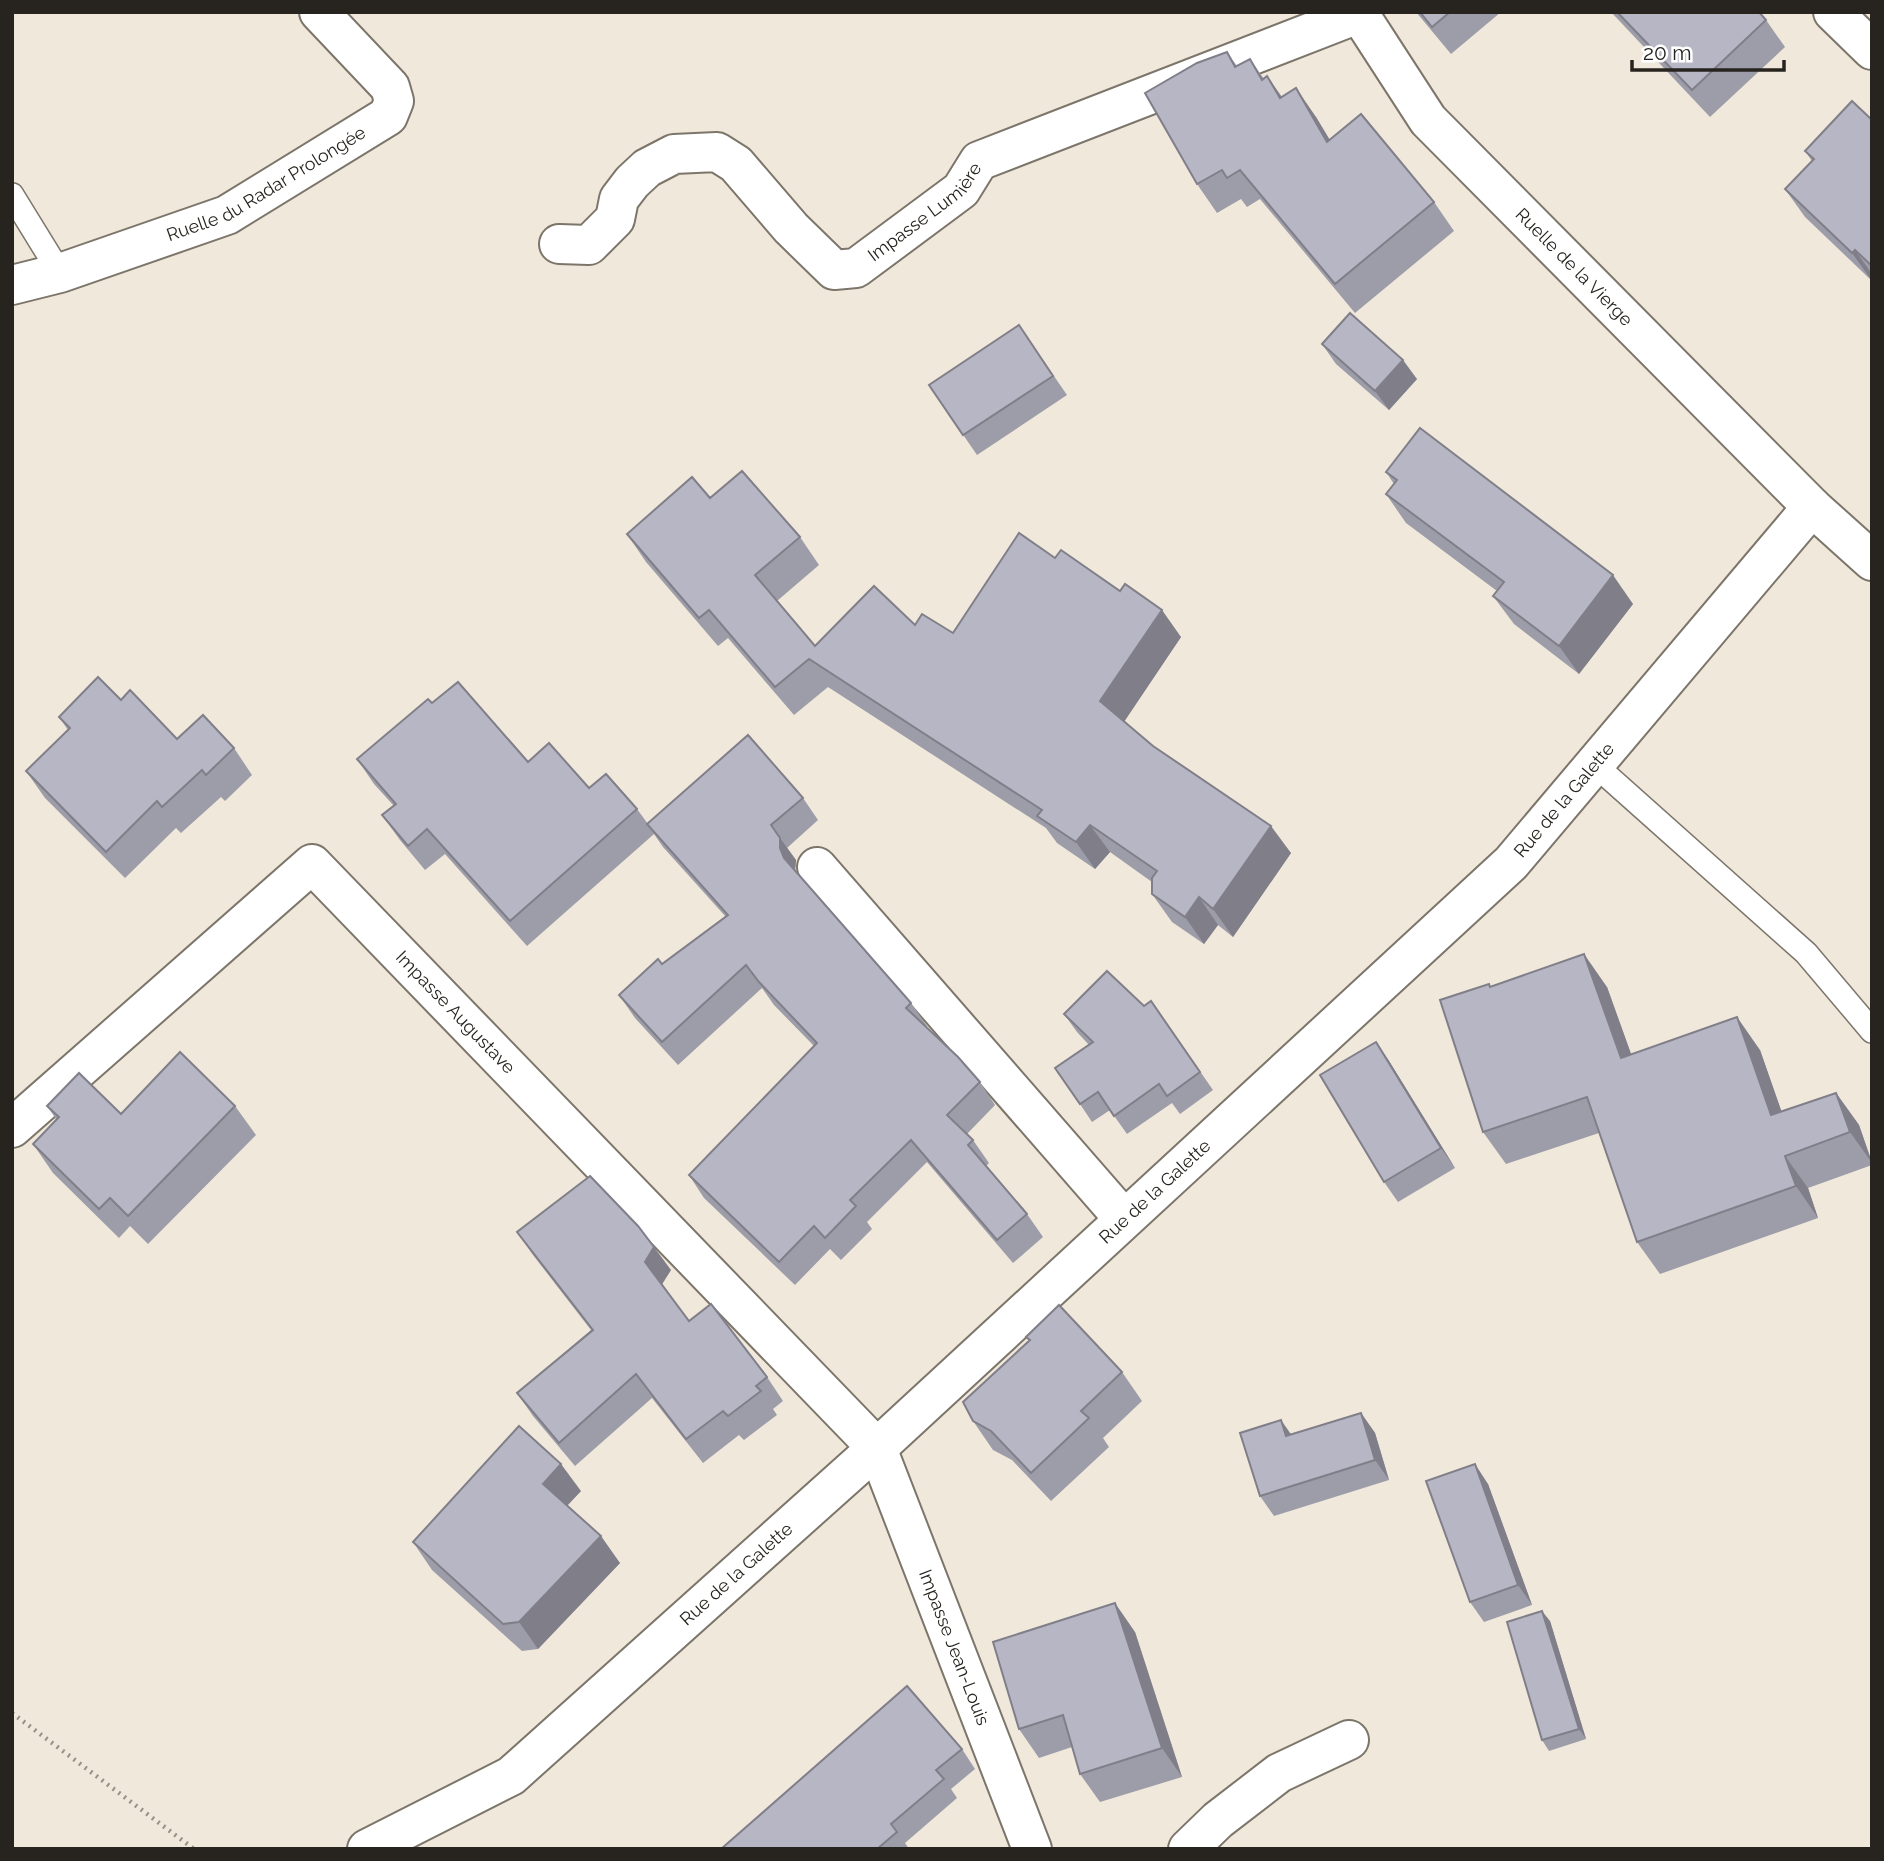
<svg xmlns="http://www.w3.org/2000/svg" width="1884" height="1861" font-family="Raleway,sans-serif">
<rect width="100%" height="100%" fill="#f0e8db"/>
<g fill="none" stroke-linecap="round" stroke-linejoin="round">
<defs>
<g id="lane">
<polyline points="12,195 60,273"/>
<polyline points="1594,764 1806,953 1872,1031"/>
</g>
<g id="street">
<path id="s1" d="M 1358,12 L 1428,120 L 1812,507"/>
<polyline points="1833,12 1872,50"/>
<path id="s2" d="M 559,244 L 589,245 L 615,219 L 619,199 L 632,182 L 647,168 L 674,154 L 717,152 L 736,164 L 791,228 L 834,270 L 856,268 L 961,190 L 979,161 L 1358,14"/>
<path id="s3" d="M 12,285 L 60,273 L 227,215 L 388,116 L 394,101 L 390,87 L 319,12"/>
<polyline points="817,867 1124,1219"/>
<path id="s4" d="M 12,1128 L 312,864 L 877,1448 L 1032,1849"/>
<path id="s5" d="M 367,1849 L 511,1776 L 877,1448 L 1511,863 L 1812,507 L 1872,561"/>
<polyline points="1188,1849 1218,1820 1279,1773 1349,1740"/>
</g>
</defs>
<use href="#lane" stroke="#7c756a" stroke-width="26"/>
<use href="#street" stroke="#7c756a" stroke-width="42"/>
<polyline stroke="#969087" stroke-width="4.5" stroke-dasharray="2 5" stroke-linecap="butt" points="12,1713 194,1849"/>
<use href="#lane" stroke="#fff" stroke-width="23"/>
<use href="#street" stroke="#fff" stroke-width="38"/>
</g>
<g fill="#9d9da9">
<polygon points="1416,12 1501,12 1451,54"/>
<polygon points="1611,12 1759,12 1766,20 1785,47 1710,117"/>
<polygon points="1227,52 1237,66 1250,59 1264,79 1267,76 1282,97 1316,117 1330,140 1434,202 1454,231 1355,313 1260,199 1247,207 1241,199 1217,213 1197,184"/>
<polygon points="1872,120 1872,281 1805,217 1785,189 1812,161 1805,151"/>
<polygon points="1019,325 1067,395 977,455 929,385"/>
<polygon points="1322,344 1417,379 1389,410 1336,364"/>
<polygon points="1386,472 1633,604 1579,674 1514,624 1493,596 1497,591 1406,523 1386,494 1394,484"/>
<polygon points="710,498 800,537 819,565 777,601 815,646 915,625 953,633 1055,558 1181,637 1124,721 1153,746 1291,853 1233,937 1218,925 1204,944 1172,922 1152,894 1152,882 1110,852 1095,869 1057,843 1046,828 828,687 794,715 728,638 718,646 646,562 627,534"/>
<polygon points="121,700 177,739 234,748 252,775 225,801 221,797 181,833 176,828 125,878 45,798 26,771 68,730 59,717"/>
<polygon points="432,703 528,762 637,809 648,824 803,798 818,820 787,848 796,860 795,871 911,1003 927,1026 926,1027 980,1082 995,1105 967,1134 973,1140 989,1163 986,1166 1027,1214 1043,1237 1013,1263 927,1162 867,1222 872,1229 841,1260 830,1249 795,1285 704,1198 689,1175 814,1046 774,1005 762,988 678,1065 635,1018 619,995 726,917 663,847 654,834 527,946 445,854 425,870 400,840 382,815 394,806 374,784 357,759"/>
<polygon points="1489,984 1491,987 1607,987 1631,1054 1760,1050 1781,1111 1836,1093 1859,1125 1872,1162 1872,1165 1808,1188 1818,1218 1660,1274 1637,1242 1599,1133 1506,1164 1483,1132"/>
<polygon points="1151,1001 1213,1090 1180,1114 1172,1103 1127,1134 1110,1110 1092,1122 1080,1104 1089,1045 1077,1032 1064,1014 1144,1006"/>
<polygon points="1376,1042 1389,1061 1455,1168 1398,1202 1384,1182"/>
<polygon points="47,1106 121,1114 235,1106 256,1135 148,1244 130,1226 119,1238 53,1173 33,1144 56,1119"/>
<polygon points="517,1232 671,1270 661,1285 689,1321 767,1377 783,1401 773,1409 777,1415 744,1440 739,1435 703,1463 652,1398 575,1466 533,1416 517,1393 591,1330 533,1255"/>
<polygon points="1026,1337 1122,1372 1142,1401 1103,1438 1109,1447 1051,1501 1012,1460 993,1450 973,1421 1029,1341"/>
<polygon points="1361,1413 1375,1433 1389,1480 1274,1516 1260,1496 1292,1435"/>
<polygon points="1488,1484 1532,1605 1484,1622 1470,1602"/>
<polygon points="581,1491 567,1506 620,1563 538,1649 522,1651 432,1570 413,1542"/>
<polygon points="1550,1621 1586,1739 1549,1751 1542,1740"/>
<polygon points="1135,1632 1182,1777 1100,1802 1080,1774 1072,1747 1039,1758 1019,1729"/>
<polygon points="962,1749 975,1769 951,1789 957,1798 905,1843 909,1849 721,1849"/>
</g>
<g fill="#807f89">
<polygon points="1267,76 1287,105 1280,98"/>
<polygon points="1296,88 1316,117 1348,171 1327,142"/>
<polygon points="1855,250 1872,274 1872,281 1852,253"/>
<polygon points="1403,360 1417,379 1389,410 1375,391"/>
<polygon points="1613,575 1633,604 1579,674 1559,646"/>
<polygon points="1162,610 1181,637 1120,728 1100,701"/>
<polygon points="1090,825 1110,852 1095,869 1076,842"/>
<polygon points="1271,826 1291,853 1233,937 1213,909"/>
<polygon points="780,838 796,860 795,871 784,858 780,848"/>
<polygon points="1199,897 1218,925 1204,944 1185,917"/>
<polygon points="1584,954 1607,987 1644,1090 1621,1058"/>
<polygon points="1737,1017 1760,1050 1794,1147 1771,1115"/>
<polygon points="1376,1042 1389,1061 1455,1168 1441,1148"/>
<polygon points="1836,1093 1859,1125 1872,1163 1850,1132"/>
<polygon points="1785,1156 1808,1188 1818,1218 1796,1186"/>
<polygon points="654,1247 671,1270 661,1286 645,1262"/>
<polygon points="1361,1413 1375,1433 1389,1480 1375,1460"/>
<polygon points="1281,1420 1295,1440 1286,1436"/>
<polygon points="561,1464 581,1491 562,1511 543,1484"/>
<polygon points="1475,1464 1488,1484 1532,1605 1518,1585"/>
<polygon points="601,1536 620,1563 538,1649 519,1622"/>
<polygon points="1115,1603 1135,1632 1182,1777 1162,1748"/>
<polygon points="1542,1611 1550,1621 1586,1739 1579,1729"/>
</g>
<g fill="#b7b6c4" stroke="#807f89" stroke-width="2">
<polygon points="1420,12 1450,12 1432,27"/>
<polygon points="1617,12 1759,12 1766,20 1692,90"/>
<polygon points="1227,52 1235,67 1250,59 1262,80 1267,76 1280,98 1296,88 1327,142 1361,114 1434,202 1335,284 1240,170 1227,178 1222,170 1197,184 1145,93 1197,63"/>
<polygon points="1852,101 1872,120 1872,266 1855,250 1852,253 1785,189 1814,159 1805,151"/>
<polygon points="1350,313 1403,360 1375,391 1322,344"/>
<polygon points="1019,325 1053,376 963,435 929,385"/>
<polygon points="1420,428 1613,575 1559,646 1493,596 1504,582 1386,494 1397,480 1386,472"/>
<polygon points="742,471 800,537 755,575 815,646 874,586 915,625 922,614 953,633 1019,533 1055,558 1061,550 1120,591 1125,584 1162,610 1100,701 1153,746 1271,826 1213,909 1199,897 1185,917 1152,894 1152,878 1157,871 1090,825 1076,842 1037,816 1042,810 809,659 775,687 709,610 699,618 627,534 692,477 710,498"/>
<polygon points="98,677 121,700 130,690 177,739 203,715 234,748 206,775 202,770 162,807 157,801 106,852 26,771 70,728 59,717"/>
<polygon points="458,682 528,762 549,743 589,788 606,774 637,809 510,921 427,829 408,846 382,815 396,804 357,759 428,699 432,703"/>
<polygon points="748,735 803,798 771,825 780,838 780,848 784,858 911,1003 906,1008 958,1057 980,1082 947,1115 973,1140 968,1145 1027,1214 997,1240 911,1140 850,1200 856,1206 825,1238 814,1226 779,1262 689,1175 817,1043 759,982 746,965 662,1042 619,995 658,959 662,964 728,915 647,824"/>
<polygon points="1584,954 1621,1058 1737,1017 1771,1115 1836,1093 1850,1132 1785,1156 1796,1186 1637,1242 1587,1097 1483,1132 1440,1000 1489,984 1490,987"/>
<polygon points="1107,971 1144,1006 1151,1001 1200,1072 1167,1096 1159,1084 1114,1116 1098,1092 1080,1104 1055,1068 1093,1042 1064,1014"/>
<polygon points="1376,1042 1441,1148 1384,1182 1320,1075"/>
<polygon points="180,1052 235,1106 128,1216 110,1198 99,1209 33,1144 59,1117 47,1106 79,1073 121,1114"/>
<polygon points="590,1176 638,1226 654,1247 645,1262 689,1321 711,1304 767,1377 756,1386 761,1391 728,1416 723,1411 686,1439 636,1374 559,1443 517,1393 593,1330 517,1232"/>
<polygon points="1059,1305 1122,1372 1081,1411 1089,1418 1031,1473 991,1431 973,1421 963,1402 1030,1340 1026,1337"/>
<polygon points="1361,1413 1375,1460 1260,1496 1240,1433 1281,1420 1286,1436"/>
<polygon points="519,1426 561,1464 543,1484 601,1536 519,1622 503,1624 413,1542"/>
<polygon points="1475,1464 1518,1585 1470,1602 1426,1481"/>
<polygon points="1115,1603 1162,1748 1080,1774 1063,1715 1019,1729 993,1642"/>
<polygon points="1542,1611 1579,1729 1542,1740 1507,1622"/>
<polygon points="907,1686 962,1749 936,1770 944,1779 891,1824 897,1832 877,1849 721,1849"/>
</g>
<g text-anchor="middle" stroke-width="6" stroke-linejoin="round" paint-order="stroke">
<g font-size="18" fill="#27241f" stroke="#fff">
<text dy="6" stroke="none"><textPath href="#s3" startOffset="275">Ruelle du Radar Prolongée</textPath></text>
<text dy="6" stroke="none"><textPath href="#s2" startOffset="481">Impasse Lumière</textPath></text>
<text dy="6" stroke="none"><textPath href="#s1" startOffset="336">Ruelle de la Vierge</textPath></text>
<text dy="6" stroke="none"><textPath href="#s5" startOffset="1598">Rue de la Galette</textPath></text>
<text dy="6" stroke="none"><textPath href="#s4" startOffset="606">Impasse Augustave</textPath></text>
<text dy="6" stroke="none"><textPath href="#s5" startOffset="1031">Rue de la Galette</textPath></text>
<text dy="6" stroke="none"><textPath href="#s5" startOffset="464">Rue de la Galette</textPath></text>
<text dy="6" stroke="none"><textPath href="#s4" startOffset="1426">Impasse Jean-Louis</textPath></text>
</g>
</g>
<rect width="1884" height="1861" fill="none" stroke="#27241f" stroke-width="28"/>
<path d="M1632 60v10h152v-10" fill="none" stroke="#27241f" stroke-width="3.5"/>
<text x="1643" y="60" font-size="21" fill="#27241f" stroke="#ffffff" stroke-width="5" paint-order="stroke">20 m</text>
</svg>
